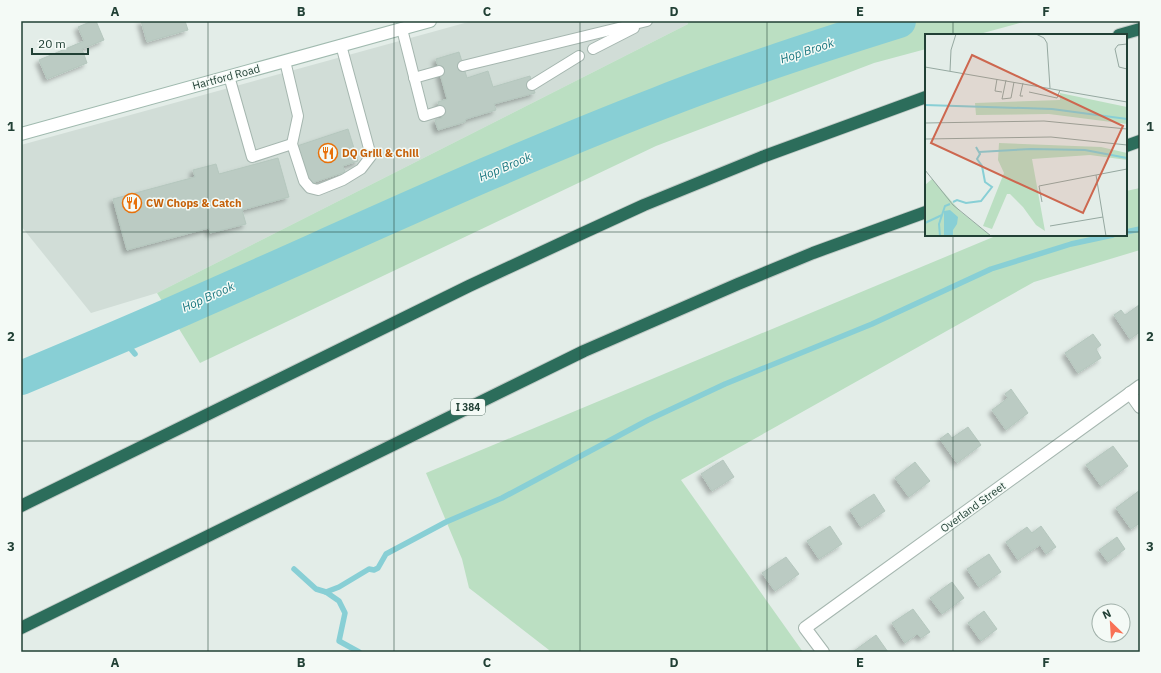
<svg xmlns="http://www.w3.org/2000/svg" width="1161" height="673" font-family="'IBM Plex Sans',sans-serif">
<defs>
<filter id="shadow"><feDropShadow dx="-3.5" dy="3.5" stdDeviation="2" flood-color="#0004"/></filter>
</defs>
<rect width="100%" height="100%" fill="#e3ede8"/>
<polygon fill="#d1ddd7" points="472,21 687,21 688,24 157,293 91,313 21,226 21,145"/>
<g fill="#bbdfc2">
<polygon points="687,21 1027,21 976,35 926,35 926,49 874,63 656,146 200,363 157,293 688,24"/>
<polygon points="1140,188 1140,250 1034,282 681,480 803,652 549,652 549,650 469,588 462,559 426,473 998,235 1126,235 1126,191"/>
</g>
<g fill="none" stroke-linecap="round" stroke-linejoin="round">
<g stroke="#88cfd5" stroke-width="5.5">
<polyline points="1126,232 1140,229"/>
<polyline points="120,336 135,354"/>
<polyline points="294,569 316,589 326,592 339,601 345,613 339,641 359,652"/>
<polyline points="326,592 339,587 369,569 374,570 378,568 386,554 446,522 502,498 648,420 725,384 872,324 991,269 1071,244 1113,235"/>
</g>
<path stroke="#88cfd5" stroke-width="34" d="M 21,378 C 81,353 141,328 201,301 C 353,234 504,163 660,103 C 738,72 819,46 899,21"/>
</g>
<g fill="#bbcbc3" stroke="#b5c7be" filter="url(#shadow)">
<polygon points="92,21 96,21 104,40 82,49 87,63 47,79 39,60 84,41 78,27"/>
<polygon points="141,21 185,21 188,30 147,42"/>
<polygon points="459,52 467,78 488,71 493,87 530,76 535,93 494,104 496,110 466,119 465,122 438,130 435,120 442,118 438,102 447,99 436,59"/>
<polygon points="348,129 358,161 343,166 345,172 309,184 297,146"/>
<polygon points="278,158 289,197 242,210 246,224 210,233 209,228 127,250 113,199 195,177 193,170 216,164 219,174"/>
<polygon points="1139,305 1140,306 1140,332 1130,339 1114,315 1121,310 1125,315"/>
<polygon points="1093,334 1101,345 1096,349 1101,358 1078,373 1065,353"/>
<polygon points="1011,389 1028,413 1006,430 992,410 1008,398 1005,394"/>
<polygon points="968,427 981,445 957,463 940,439 948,433 952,438"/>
<polygon points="1113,446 1128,466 1101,486 1086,465"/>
<polygon points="723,460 734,477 712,491 701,474"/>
<polygon points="915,462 930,481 909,497 895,478"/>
<polygon points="1140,490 1140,523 1131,529 1116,508"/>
<polygon points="874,494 885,511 861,527 850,510"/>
<polygon points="830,526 842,544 819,559 807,541"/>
<polygon points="1041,526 1056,547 1046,554 1040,545 1018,560 1006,542 1027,527 1032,533"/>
<polygon points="1117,537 1125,549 1108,562 1099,550"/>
<polygon points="989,554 1001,572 979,587 967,569"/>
<polygon points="786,557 799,574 775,591 762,573"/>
<polygon points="952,582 964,598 942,614 930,598"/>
<polygon points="913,609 930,632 921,638 917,634 905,643 892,623"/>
<polygon points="984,611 997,629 981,641 968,623"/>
<polygon points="876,635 888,652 855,652 854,651"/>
</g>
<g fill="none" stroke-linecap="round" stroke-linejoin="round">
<defs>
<g id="service">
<polyline points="402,29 424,116 440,111"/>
<polyline points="593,49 634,28"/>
<polyline points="285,61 298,116 292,144 304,181 310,188 318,190 343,180 361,169 371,156 341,45"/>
<polyline points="463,66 647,21"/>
<polyline points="229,76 252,157 292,144"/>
<polyline points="414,78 439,71"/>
<polyline points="532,85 579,56"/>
</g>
<g id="minor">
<polyline points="1130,393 1140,407"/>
<polyline points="823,652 805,628 1140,386"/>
</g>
<polyline id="secondary" points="21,134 430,21"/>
<g id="motorway">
<polyline points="1119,35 1140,29"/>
<polyline points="1126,146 1140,141"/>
<polyline points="21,506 469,286 583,233 644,205 762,157 926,97"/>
<polyline points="21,628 584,351 738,284 813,253 926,212"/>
</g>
</defs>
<use href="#service" stroke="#a5b6af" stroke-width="12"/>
<use href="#minor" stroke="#a5b6af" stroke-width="14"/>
<use href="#secondary" stroke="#a0baaf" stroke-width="14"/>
<use href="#motorway" stroke="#c1cac6" stroke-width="14"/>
<use href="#service" stroke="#fff" stroke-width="10"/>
<use href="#minor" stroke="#fff" stroke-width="12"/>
<use href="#secondary" stroke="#fff" stroke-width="12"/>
<use href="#motorway" stroke="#2c6d5b" stroke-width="12"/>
</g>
<path fill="none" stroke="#214035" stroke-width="1" stroke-opacity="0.55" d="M 208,21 L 208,652M 394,21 L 394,652M 580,21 L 580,652M 767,21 L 767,652M 953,21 L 953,35M 21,232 L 926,232M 1126,232 L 1140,232M 953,235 L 953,652M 21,441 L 1140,441"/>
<defs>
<symbol id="restaurant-ring" viewBox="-11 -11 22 22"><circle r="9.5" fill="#f4faf6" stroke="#e8710a" stroke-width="1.5"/><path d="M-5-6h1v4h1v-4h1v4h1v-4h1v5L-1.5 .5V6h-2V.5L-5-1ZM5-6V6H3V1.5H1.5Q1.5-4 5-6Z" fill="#e8710a"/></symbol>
</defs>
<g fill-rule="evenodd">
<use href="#restaurant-ring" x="317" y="142" width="22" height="22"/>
<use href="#restaurant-ring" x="121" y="192" width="22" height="22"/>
</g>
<g text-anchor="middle" stroke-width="3" stroke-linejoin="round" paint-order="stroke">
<rect fill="#f4faf6" stroke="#60786f" stroke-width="1" x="451" y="399" width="34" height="16" rx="3"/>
<g font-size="10" font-weight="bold" fill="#214035">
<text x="468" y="411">I 384</text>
</g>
<g font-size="11" fill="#214035" stroke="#f4faf6">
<text transform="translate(226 77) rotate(-15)" y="4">Hartford Road</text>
<text transform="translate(973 507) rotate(-36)" y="4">Overland Street</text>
</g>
<g font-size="11" font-weight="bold" fill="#c56008" stroke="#f4faf6" text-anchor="start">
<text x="342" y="157">DQ Grill &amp; Chill</text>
<text x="146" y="207">CW Chops &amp; Catch</text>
</g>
<g font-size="12" font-style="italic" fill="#18767f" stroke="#f4faf6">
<text transform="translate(807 51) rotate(-18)" y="4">Hop Brook</text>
<text transform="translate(505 167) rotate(-23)" y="4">Hop Brook</text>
<text transform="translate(208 297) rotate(-24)" y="4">Hop Brook</text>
</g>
</g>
<g transform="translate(925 34)">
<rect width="202" height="202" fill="#e3ede8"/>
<path d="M 135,59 L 202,73 L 202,90 L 124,80 L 51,81 L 50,69 L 135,66 ZM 74,109 L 176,113 L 202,119 L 202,126 L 165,121 L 107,125 L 120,197 L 111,191 L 98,173 L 85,160 L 82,160 L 67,195 L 58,192 L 79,139 L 73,126 ZM 7,145 L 36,178 L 66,202 L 0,202 L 0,151 Z" fill="#bbdfc2"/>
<path d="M 25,176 L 33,183 L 32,190 L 28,196 L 28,202 L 19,202 L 19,177 Z" fill="#88cfd5"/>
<path fill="none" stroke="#88cfd5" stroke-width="2" d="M 0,71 L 127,75 L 202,85M 54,118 L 106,115 L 160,116 L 202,124M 28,168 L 32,166 L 41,169 L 56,167 L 67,153 L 60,148 L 57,132 L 52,125 L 55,120 L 51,113M 0,189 L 17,181M 15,202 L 14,190 L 20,172 L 25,170"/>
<path fill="none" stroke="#95a8a0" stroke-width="1" d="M 111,0 L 119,4 L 122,9 L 125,54M 202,10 L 193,11 L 190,15 L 194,33 L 202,35M 0,33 L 202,68M 25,37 L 26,16 L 31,0M 72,45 L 70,57 L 77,58M 81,46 L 77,65 L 86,64 L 89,48M 98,49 L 95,62 L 98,62M 104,58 L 132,64 L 135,56M 0,89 L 119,87 L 202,95M 0,105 L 126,103 L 202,111M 0,136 L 28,171 L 66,202M 171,141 L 181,202M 117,168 L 114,152 L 202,135M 125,192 L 178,183"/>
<path fill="#cd674f" fill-opacity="0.15" stroke="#cd674f" stroke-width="2" d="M 47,21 L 198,92 L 158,179 L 6,109 Z"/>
<rect width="202" height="202" fill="none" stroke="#214035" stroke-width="2"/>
</g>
<rect width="1161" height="673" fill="none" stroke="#f4faf6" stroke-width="44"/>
<g transform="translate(1111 623) rotate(335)"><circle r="19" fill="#f4faf6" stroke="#a0b0a9"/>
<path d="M0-3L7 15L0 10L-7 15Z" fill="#f87156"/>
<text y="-6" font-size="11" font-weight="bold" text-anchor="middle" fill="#214035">N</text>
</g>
<path d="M32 48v6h56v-6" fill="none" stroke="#214035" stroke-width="2"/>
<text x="38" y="48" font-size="12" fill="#214035" stroke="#f4faf6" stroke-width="3" paint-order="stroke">20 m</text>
<rect x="22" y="22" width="1117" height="629" fill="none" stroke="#214035" stroke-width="1.5"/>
<g font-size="13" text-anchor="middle" font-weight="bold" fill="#214035">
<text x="115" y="16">A</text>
<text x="301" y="16">B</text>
<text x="487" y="16">C</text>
<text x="674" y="16">D</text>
<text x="860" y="16">E</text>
<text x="1046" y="16">F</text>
<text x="11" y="131">1</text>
<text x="1150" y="131">1</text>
<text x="11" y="341">2</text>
<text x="1150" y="341">2</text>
<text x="11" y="551">3</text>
<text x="1150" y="551">3</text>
<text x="115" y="667">A</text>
<text x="301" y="667">B</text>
<text x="487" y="667">C</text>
<text x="674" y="667">D</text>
<text x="860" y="667">E</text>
<text x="1046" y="667">F</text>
</g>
</svg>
